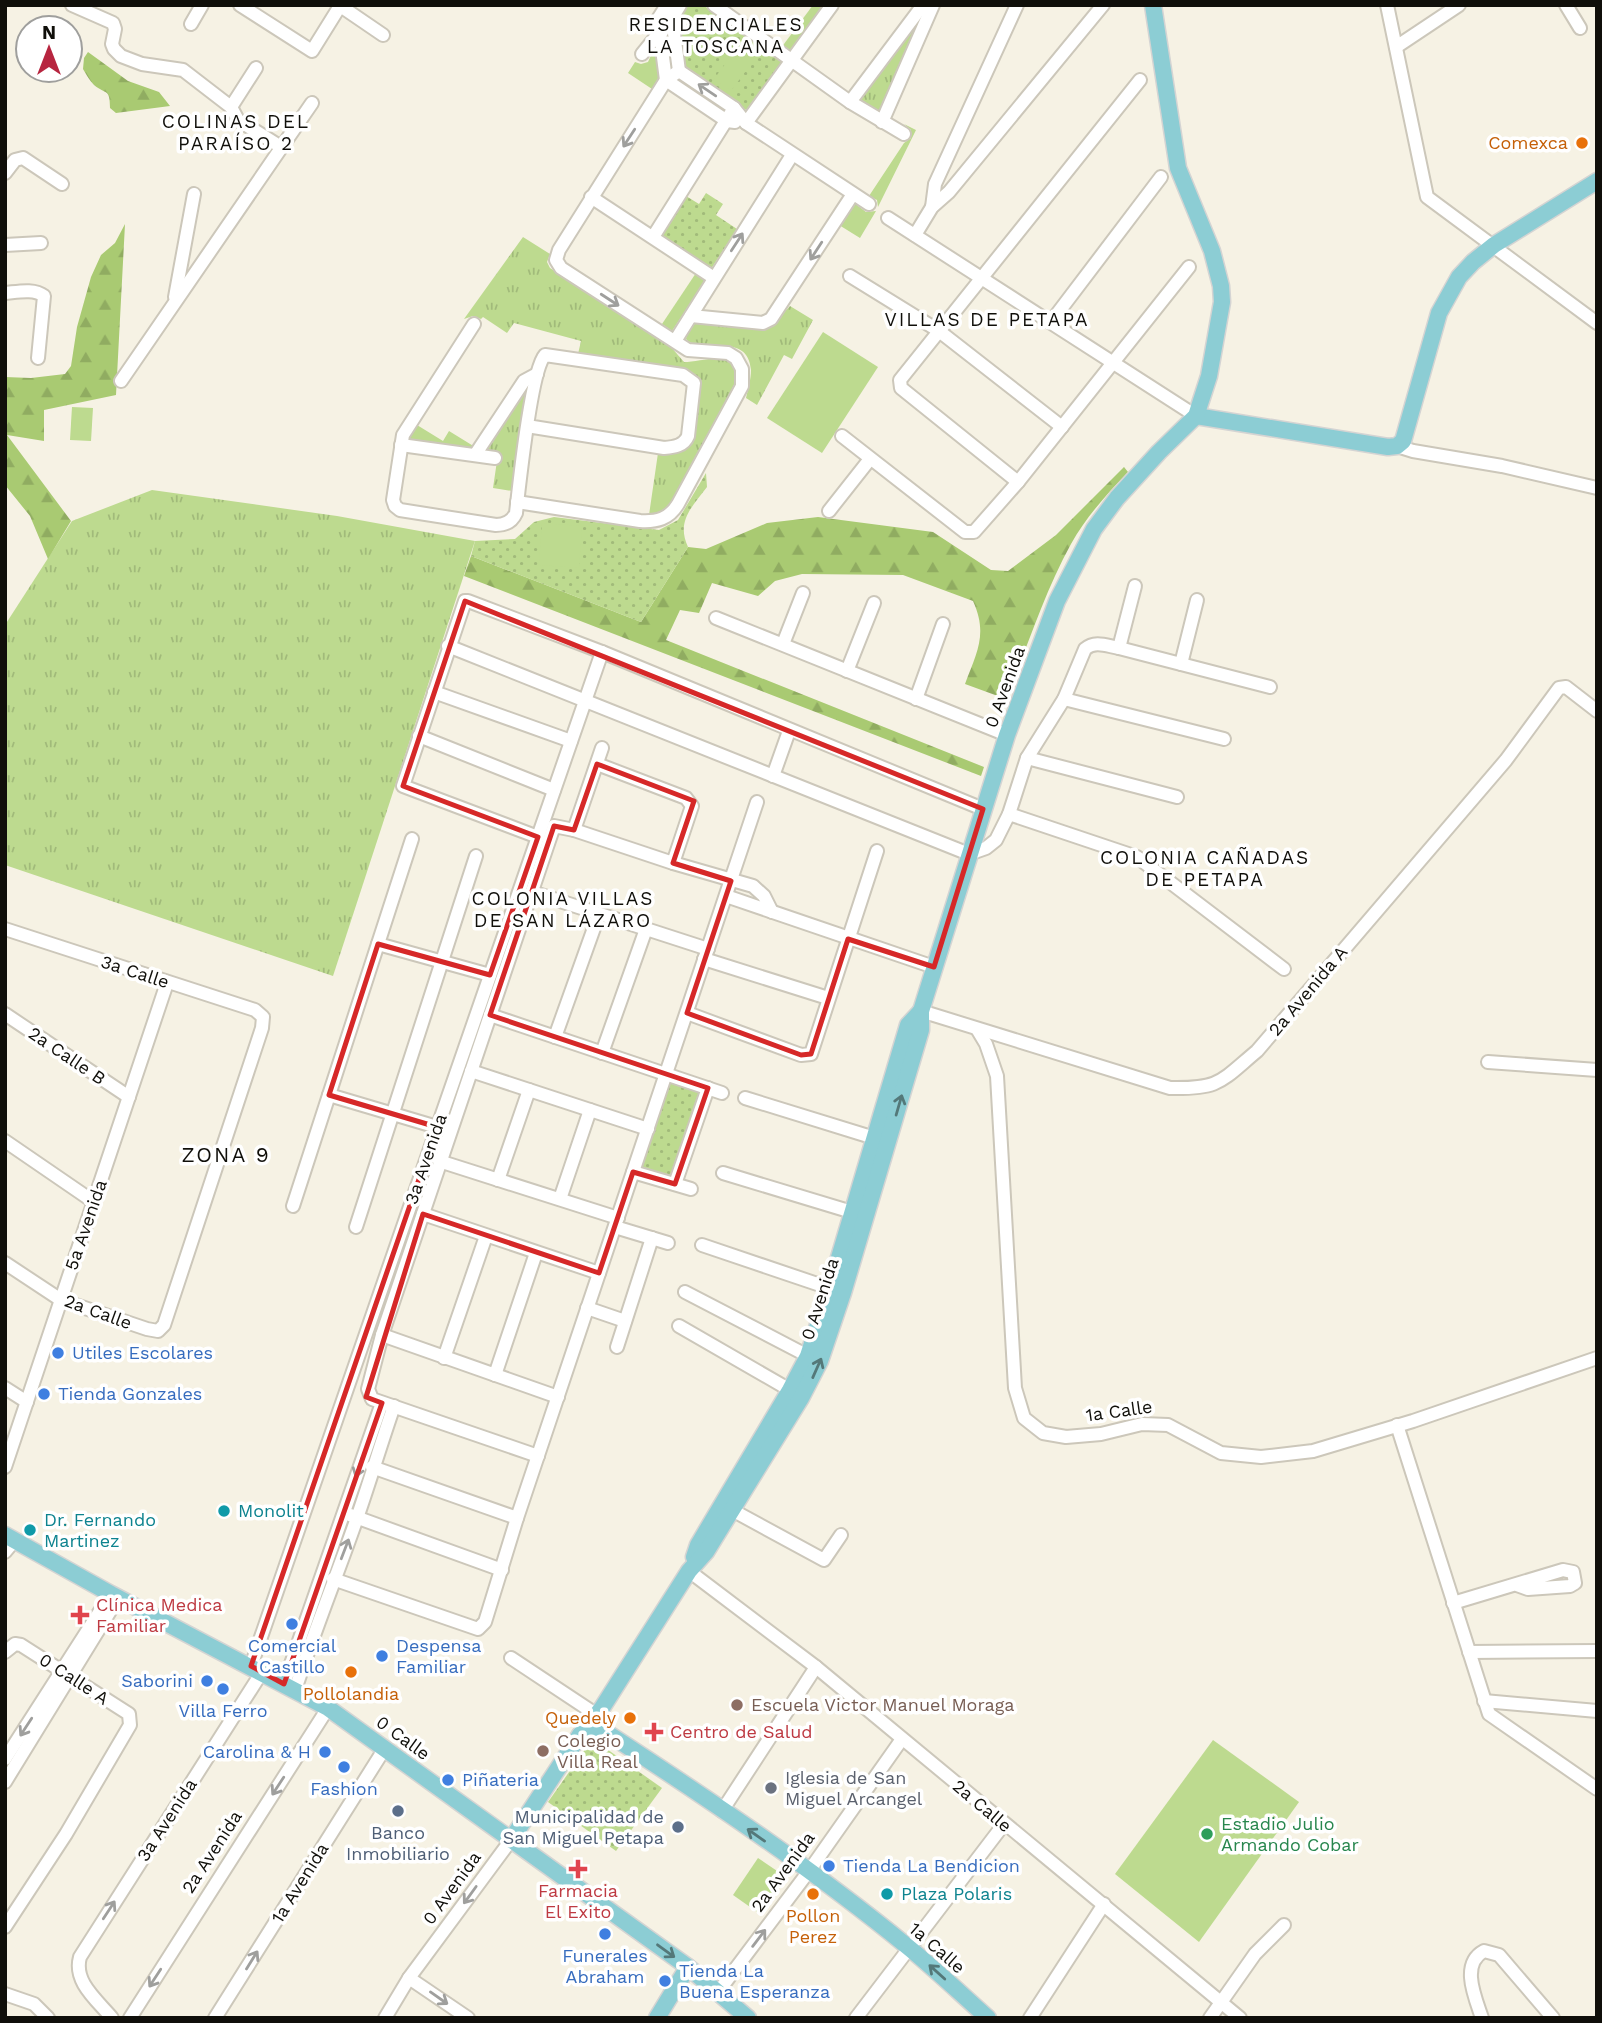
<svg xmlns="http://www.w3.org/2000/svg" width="1602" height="2023" font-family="'Work Sans',sans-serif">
<defs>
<pattern id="grass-tufts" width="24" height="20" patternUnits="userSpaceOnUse" patternTransform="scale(1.75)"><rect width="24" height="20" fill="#bdda8f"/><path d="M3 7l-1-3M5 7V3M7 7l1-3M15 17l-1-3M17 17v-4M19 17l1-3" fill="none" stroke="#a1ba7a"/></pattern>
<pattern id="forest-firs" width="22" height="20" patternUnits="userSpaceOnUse" patternTransform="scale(1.75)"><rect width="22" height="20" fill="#a9ca72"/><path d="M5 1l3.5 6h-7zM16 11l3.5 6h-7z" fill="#90ac61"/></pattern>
<pattern id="park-dots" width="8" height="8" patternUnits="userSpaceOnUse" patternTransform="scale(1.75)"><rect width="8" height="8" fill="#bdda8f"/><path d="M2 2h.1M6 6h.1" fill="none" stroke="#a1ba7a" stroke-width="1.8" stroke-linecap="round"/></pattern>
</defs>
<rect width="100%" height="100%" fill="#f6f2e4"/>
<g fill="url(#grass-tufts)">
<polygon points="923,5 933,5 882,122 850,102"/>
<path d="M 523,237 L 550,254 L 547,262 L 550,268 L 671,347 L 684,362 C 703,362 746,345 734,385 L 672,502 L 660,514 L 649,515 L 658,453 L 693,434 L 699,385 L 578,354 L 581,341 L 514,323 L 507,333 L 483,317 L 481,319 L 473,316 L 464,319 Z"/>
<path d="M 790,306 L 813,320 L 792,359 L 784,355 L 757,405 L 746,398 C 748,390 751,379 751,370 C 748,330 701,356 686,339 L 687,333 L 696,322 L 772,325 Z"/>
<polygon points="526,388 512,491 493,488 498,454 489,452 487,447"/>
<polygon points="152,490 337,516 475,541 333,976 5,865 5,625 72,521"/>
</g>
<g fill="url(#forest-firs)">
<path d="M 88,52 L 128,81 L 159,92 L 170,106 L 116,113 L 110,108 C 110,88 106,95 94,85 C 90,81 86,74 83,69 L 84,58 Z"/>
<polygon points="125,224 116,395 44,410 44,441 7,435 71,521 48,559 30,516 5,485 5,377 31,378 65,374 71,366 77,327 91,277 101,255 115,243"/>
<path d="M 1124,467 L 1128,472 C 1107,494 1086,517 1071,544 C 1044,593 1027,648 1006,699 L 965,684 C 977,652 988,634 973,601 L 903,575 L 802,574 L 775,581 L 758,596 L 712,583 L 699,613 L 680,610 L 666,640 L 984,767 L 981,776 L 464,576 L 471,556 L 641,622 L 688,547 L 706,549 L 767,523 L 818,517 L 933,532 L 991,570 L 1008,571 L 1056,535 Z"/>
</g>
<g fill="url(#park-dots)">
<polygon points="684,5 703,5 784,63 750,109 743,110 684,70 677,16"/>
<polygon points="706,193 723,204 716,215 737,229 711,269 660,236 686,196 699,204"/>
<path d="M 706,473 L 707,487 C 692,507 676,521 688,547 L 641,622 L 471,556 L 475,541 L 515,539 L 534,522 L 554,517 L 659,530 L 678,520 Z"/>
<polygon points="670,1081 701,1091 672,1177 642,1167"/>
<polygon points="604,1747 662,1788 616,1851 548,1802 586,1748"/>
</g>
<g fill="#bdda8f">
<polygon points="813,5 825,5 790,55 781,48"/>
<polygon points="739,45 756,57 731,91 714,79"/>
<polygon points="652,53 657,53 661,82 655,91 628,73 635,62 641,64 648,62"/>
<polygon points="904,124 916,130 878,207 877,200 869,196 904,143 911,138 911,130"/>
<polygon points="853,202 866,212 876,211 860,238 839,225"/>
<polygon points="696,273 706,280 672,331 662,324"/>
<polygon points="823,332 878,367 822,453 767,418"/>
<polygon points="72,407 93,408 91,441 70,440"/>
<polygon points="417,425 443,441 449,431 475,447 473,450 410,440 410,436"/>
<polygon points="542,523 582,526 579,568 539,565"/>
<polygon points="1213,1740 1299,1802 1199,1942 1115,1874"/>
<polygon points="758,1858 786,1877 760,1914 733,1895"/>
</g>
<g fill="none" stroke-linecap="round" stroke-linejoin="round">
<defs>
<g id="minor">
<polyline points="72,5 113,23 115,29 112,44 114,49 121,56 142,64 183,70 231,107 238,120 281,147"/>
<polyline points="240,5 312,51 340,6"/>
<polyline points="339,5 383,35"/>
<polyline points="714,5 850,102 904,134"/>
<polyline points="1387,5 1427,197 1597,323"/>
<polyline points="1566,5 1580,28"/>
<polyline points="191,24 202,5"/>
<polyline points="1396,47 1459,5"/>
<polyline points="642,54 659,33 662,32"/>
<polyline points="679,71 734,108 746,123 869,204"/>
<polyline points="679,71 672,18 680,5"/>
<polyline points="666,80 727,121 735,122"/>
<polyline points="666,80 658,19 667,5"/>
<polyline points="850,102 923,5"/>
<polyline points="231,107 256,68"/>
<polyline points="882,122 933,5"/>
<polyline points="746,123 832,5"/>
<polyline points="5,173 15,160 23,158 62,184"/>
<polyline points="591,197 714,278"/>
<polyline points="932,207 935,184 1017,5"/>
<polyline points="888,218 1196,416"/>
<polyline points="915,235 932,207 949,192 1103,5"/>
<polyline points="653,237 734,108"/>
<polyline points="5,245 41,243"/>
<polyline points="850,276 939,331 1062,427"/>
<path d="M 5,293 C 17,292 34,288 44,296 L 38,358"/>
<polyline points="175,297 194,194"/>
<polyline points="691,316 763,323 771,319 853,194"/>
<polyline points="1051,322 1161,177"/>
<path d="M 474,324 L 403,435 L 393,500 L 395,506 L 400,510 L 496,525 C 505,525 512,522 516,513 C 519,487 531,370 545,355 L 683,375 L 694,383 L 688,436 C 684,446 674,447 664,448 L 527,426"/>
<polyline points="675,341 792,155"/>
<polyline points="121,381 312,103"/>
<polyline points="842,436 965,532 974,532 1018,482 1189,267"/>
<polyline points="401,445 495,458"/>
<polyline points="1397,446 1413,451 1502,466 1597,488"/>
<polyline points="475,455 524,381 537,374"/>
<polyline points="1018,482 901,388 900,380 1140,80"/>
<path d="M 517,502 L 640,521 C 657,522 669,519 678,504 L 742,386 L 742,369 L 736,358 L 728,353 L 688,350 L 561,268 L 556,260 L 559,250 L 666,80 L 679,71"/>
<polyline points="829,511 870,459"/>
<polyline points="716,618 1007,735"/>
<polyline points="783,644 803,593"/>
<path d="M 448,646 L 969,854 L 986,848 L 996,840 L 1009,814 L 1027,758 L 1064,699 L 1085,649 C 1095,640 1107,646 1119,648 L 1270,687"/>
<polyline points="1119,648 1135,586"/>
<polyline points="1181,664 1197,600"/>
<polyline points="847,671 874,603"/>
<polyline points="434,692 571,741"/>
<polyline points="916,699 943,624"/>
<polyline points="1064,699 1224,739"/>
<polyline points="419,736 554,790"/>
<polyline points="1027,758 1177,797"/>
<polyline points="597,764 686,798 692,806 673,863"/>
<polyline points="773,776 789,731"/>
<polyline points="1009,814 1137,857 1284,969"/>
<polyline points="574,830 602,748"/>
<polyline points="538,837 403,786 465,601 468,601 602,652 983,809"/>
<polyline points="532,892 708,949"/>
<polyline points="726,896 934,967"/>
<polyline points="5,929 255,1010 263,1017 262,1028 164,1325 158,1331 147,1329 61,1300 5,1263"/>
<polyline points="378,944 490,975"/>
<polyline points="704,959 828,998"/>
<path d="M 921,1011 L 1170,1088 C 1220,1089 1220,1082 1257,1051 L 1506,760 L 1559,688 L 1566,687 L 1597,711"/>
<polyline points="687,1013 801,1055 811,1054 877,851"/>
<polyline points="5,1014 129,1097"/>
<polyline points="490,1015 722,1093"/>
<polyline points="977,1029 986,1044 997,1076 1015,1388 1024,1418 1043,1433 1066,1437 1101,1434 1142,1424 1168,1425 1221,1453 1261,1457 1313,1451 1413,1421 1597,1358"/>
<polyline points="555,1037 599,914"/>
<polyline points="602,1053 646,929"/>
<polyline points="1488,1062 1597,1070"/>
<polyline points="471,1071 648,1129"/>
<polyline points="329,1095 437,1127"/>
<polyline points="745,1098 881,1140"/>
<polyline points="5,1141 94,1202"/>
<polyline points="439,1161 618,1218"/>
<polyline points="633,1172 691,1189"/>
<polyline points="723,1173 852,1212"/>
<polyline points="498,1180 529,1090"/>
<polyline points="675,1184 708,1088"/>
<polyline points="560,1199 590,1110"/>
<polyline points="293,1206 412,839"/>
<polyline points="423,1214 599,1273"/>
<polyline points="356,1227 476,856"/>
<polyline points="615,1227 668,1243"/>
<polyline points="702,1245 838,1291"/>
<polyline points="685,1292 808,1356"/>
<polyline points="587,1308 625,1321"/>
<polyline points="679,1326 790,1390"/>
<polyline points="382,1335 558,1397"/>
<polyline points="617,1347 652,1238"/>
<polyline points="444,1358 486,1236"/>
<polyline points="495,1375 536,1253"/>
<polyline points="5,1388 27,1402"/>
<polyline points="1397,1425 1489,1714 1597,1789"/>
<polyline points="538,1456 372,1399 368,1389 382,1335 554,826 574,830 673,863 753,886 764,896 772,912"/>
<polyline points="5,1467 167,983"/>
<polyline points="372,1467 517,1518"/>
<polyline points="732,1510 824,1560 841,1535"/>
<polyline points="350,1515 502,1570"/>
<polyline points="5,1552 15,1540"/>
<polyline points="689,1571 816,1667 1240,2018"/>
<polyline points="333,1579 478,1629 485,1622 517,1518 757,802"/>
<polyline points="1453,1603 1563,1570 1573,1572 1575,1583 1570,1586 1528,1589 1517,1585"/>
<polyline points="5,1652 15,1644 21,1645 129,1714 130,1725 66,1834 5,1927"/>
<polyline points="1469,1652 1597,1651"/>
<polyline points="511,1658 597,1715"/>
<polyline points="251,1666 602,652"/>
<polyline points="284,1684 382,1403"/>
<path d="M 295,1690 C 314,1632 337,1575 357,1518 C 370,1481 381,1443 394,1406"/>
<polyline points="1484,1701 1597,1711"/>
<polyline points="5,1759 111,1594"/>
<polyline points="5,1782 118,1598"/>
<polyline points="722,1811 816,1667"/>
<polyline points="409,1978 468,2018"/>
<polyline points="718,1992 809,1871 902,1739"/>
<polyline points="5,1994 34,2004 48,2018"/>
<path d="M 112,2018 C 97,2000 73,1982 80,1957 L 262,1672"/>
<polyline points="130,2018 328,1708"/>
<polyline points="215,2018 385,1748"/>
<polyline points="385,2018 409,1978 511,1840"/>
<polyline points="856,2018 1004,1824"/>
<polyline points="1030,2018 1104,1904"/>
<polyline points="1210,2018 1255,1954 1284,1925"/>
<path d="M 1482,2018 C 1475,1997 1460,1964 1484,1951 L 1499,1955 L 1553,2018"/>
</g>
<g id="major">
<polyline points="1196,416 1388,447 1397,446 1403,441 1439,313 1459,277 1473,262 1494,245 1597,181"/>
<polyline points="5,1535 111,1594 328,1708 688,1967 748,2018"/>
<polyline points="694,1557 698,1545 790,1390 808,1356 830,1288 908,1025 921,1011"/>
<path d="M 580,1735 L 604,1731 C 707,1798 813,1869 908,1947 C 935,1969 961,1994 988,2018"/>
<polyline points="511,1840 580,1735 602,1708 689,1571 706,1552 801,1398 820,1361 843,1293 921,1030 921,1011 1007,735 1057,601 1094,529 1117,498 1159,452 1196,416 1209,376 1222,302 1221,286 1212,251 1178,168 1153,5"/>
<polyline points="657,2018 688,1967"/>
</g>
</defs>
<use href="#minor" stroke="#ccc7ba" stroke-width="16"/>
<use href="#major" stroke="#d4d4d3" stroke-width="19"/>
<use href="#minor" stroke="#fff" stroke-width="12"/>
<use href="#major" stroke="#8ccdd4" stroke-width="16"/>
</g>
<defs><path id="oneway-shaft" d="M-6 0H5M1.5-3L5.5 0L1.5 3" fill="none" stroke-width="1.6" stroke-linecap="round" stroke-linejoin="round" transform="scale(1.75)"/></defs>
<g stroke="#9f9f9d">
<use href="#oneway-shaft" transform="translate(707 90) rotate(-146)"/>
<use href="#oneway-shaft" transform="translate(629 138) rotate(123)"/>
<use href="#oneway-shaft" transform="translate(737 242) rotate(-57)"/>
<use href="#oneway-shaft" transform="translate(816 251) rotate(123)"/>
<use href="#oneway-shaft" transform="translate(610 300) rotate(33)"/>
<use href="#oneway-shaft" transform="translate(359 1467) rotate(109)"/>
<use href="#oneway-shaft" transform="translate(345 1549) rotate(-69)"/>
<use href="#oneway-shaft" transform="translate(26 1727) rotate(123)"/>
<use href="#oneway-shaft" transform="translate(278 1786) rotate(123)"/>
<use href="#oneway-shaft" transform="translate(470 1895) rotate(126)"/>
<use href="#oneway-shaft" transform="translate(109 1910) rotate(-57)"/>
<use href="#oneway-shaft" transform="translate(759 1938) rotate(-53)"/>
<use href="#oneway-shaft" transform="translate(252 1960) rotate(-58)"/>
<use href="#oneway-shaft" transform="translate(155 1978) rotate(123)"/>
<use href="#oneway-shaft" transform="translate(439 1998) rotate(35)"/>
</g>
<g stroke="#547879">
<use href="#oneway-shaft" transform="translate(899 1105) rotate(-74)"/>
<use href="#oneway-shaft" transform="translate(817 1368) rotate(-66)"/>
<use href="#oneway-shaft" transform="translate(756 1835) rotate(-145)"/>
<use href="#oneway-shaft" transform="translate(666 1951) rotate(36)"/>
<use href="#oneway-shaft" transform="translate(937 1972) rotate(-138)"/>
</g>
<path fill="none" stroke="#d62828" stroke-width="5" stroke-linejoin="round" d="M 465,601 L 983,809 L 934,967 L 848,939 L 811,1054 L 801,1055 L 687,1013 L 731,881 L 673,863 L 694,801 L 597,764 L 574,830 L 554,826 L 490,1015 L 708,1088 L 675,1184 L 633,1172 L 599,1273 L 423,1214 L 366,1397 L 382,1403 L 284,1684 L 251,1666 L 437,1127 L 329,1095 L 378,944 L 490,975 L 538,837 L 403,786 Z"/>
<g fill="#e8710a" stroke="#fff" stroke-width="2.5">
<circle cx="1582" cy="143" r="7"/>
<circle cx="351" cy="1672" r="7"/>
<circle cx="630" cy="1718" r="7"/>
<circle cx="813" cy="1894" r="7"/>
</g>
<g fill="#3f7fe0" stroke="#fff" stroke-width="2.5">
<circle cx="58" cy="1353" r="7"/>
<circle cx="44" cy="1394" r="7"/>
<circle cx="292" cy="1624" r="7"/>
<circle cx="382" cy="1656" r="7"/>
<circle cx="207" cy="1681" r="7"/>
<circle cx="223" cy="1689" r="7"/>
<circle cx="325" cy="1752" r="7"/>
<circle cx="344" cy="1767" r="7"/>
<circle cx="448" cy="1780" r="7"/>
<circle cx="829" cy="1866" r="7"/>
<circle cx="605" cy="1934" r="7"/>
<circle cx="665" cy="1981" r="7"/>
</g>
<g fill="#0f9aa8" stroke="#fff" stroke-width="2.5">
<circle cx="224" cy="1511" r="7"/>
<circle cx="30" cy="1530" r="7"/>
<circle cx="887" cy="1894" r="7"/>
</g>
<g fill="#e0444e" stroke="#fff" stroke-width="2.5">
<path d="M76.5 1604.5h7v7h7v7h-7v7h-7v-7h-7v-7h7z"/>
<path d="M650.5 1721.5h7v7h7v7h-7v7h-7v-7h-7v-7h7z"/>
<path d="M574.5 1858.5h7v7h7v7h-7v7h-7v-7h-7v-7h7z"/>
</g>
<g fill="#8d6e63" stroke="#fff" stroke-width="2.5">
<circle cx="737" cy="1705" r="7"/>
<circle cx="543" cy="1751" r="7"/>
</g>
<circle fill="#6b7280" stroke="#fff" stroke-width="2.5" cx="771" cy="1788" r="7"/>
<g fill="#5c6f8a" stroke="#fff" stroke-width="2.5">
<circle cx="398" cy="1811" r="7"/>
<circle cx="678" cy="1827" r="7"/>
</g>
<circle fill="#2e9e5b" stroke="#fff" stroke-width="2.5" cx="1207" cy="1834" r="7"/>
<g text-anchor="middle" stroke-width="7" stroke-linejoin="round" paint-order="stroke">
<g font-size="18" fill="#c56008" stroke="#fff" text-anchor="end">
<text x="1568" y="149">Comexca</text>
<text x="351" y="1700" text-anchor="middle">Pollolandia</text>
<text x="616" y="1724">Quedely</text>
<text x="813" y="1922" text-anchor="middle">Pollon<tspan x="813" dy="21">Perez</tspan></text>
</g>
<g font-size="18" fill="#100f0a" stroke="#fff">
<text transform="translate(1005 687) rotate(-70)" y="6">0 Avenida</text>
<text transform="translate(135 972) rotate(18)" y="6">3a Calle</text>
<text transform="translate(1308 991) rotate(-50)" y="6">2a Avenida A</text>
<text transform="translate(67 1056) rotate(34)" y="6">2a Calle B</text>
<text transform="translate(426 1159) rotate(-71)" y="6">3a Avenida</text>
<text transform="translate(86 1225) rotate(-71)" y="6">5a Avenida</text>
<text transform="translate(820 1299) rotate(-72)" y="6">0 Avenida</text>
<text transform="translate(98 1312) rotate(20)" y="6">2a Calle</text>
<text transform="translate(1119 1411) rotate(-8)" y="6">1a Calle</text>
<text transform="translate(74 1679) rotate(33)" y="6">0 Calle A</text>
<text transform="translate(403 1738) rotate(36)" y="6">0 Calle</text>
<text transform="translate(982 1806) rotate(40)" y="6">2a Calle</text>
<text transform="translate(167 1820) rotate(-57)" y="6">3a Avenida</text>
<text transform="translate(212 1852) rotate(-57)" y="6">2a Avenida</text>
<text transform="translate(783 1872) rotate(-54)" y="6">2a Avenida</text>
<text transform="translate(300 1883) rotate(-58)" y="6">1a Avenida</text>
<text transform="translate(452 1888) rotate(-54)" y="6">0 Avenida</text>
<text transform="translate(937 1948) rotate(41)" y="6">1a Calle</text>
</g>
<g font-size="18" fill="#366cbe" stroke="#fff" text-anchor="start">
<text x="72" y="1359">Utiles Escolares</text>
<text x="58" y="1400">Tienda Gonzales</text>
<text x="292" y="1652" text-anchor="middle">Comercial<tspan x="292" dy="21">Castillo</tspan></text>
<text x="396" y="1652">Despensa<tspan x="396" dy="21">Familiar</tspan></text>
<text x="193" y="1687" text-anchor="end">Saborini</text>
<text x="223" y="1717" text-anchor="middle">Villa Ferro</text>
<text x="311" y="1758" text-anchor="end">Carolina &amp; H</text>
<text x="462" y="1786">Piñateria</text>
<text x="344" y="1795" text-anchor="middle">Fashion</text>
<text x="843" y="1872">Tienda La Bendicion</text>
<text x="605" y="1962" text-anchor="middle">Funerales<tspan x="605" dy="21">Abraham</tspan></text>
<text x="679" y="1977">Tienda La<tspan x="679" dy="21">Buena Esperanza</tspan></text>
</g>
<g font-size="18" fill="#0d838f" stroke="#fff" text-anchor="start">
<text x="238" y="1517">Monolit</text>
<text x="44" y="1526">Dr. Fernando<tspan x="44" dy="21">Martinez</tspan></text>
<text x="901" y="1900">Plaza Polaris</text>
</g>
<g font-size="18" fill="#be3a42" stroke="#fff" text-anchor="start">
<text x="96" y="1611">Clínica Medica<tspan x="96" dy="21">Familiar</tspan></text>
<text x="670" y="1738">Centro de Salud</text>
<text x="578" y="1897" text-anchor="middle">Farmacia<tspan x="578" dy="21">El Exito</tspan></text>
</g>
<g font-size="18" fill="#785e54" stroke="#fff" text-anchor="start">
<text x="751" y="1711">Escuela Victor Manuel Moraga</text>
<text x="557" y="1747">Colegio<tspan x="557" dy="21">Villa Real</tspan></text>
</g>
<g font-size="18" fill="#5b616d" stroke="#fff" text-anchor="start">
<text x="785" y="1784">Iglesia de San<tspan x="785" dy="21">Miguel Arcangel</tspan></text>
</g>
<g font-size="18" fill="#4e5e75" stroke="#fff" text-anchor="end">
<text x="664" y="1823">Municipalidad de<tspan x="664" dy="21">San Miguel Petapa</tspan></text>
<text x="398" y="1839" text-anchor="middle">Banco<tspan x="398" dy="21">Inmobiliario</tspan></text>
</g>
<g font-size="18" fill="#27864d" stroke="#fff" text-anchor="start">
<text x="1221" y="1830">Estadio Julio<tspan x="1221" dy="21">Armando Cobar</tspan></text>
</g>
<g font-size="19" letter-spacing="2" fill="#100f0a" stroke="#fff">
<text x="716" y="31">RESIDENCIALES<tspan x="716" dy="22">LA TOSCANA</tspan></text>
<text x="236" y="128">COLINAS DEL<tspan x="236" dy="22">PARAÍSO 2</tspan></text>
<text x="987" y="326">VILLAS DE PETAPA</text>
<text x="1205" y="864">COLONIA CAÑADAS<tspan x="1205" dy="22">DE PETAPA</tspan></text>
<text x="563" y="905">COLONIA VILLAS<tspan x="563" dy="22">DE SAN LÁZARO</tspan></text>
</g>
<g font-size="21" letter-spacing="2" fill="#100f0a" stroke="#fff">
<text x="226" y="1162">ZONA 9</text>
</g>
</g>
<rect width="1602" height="2023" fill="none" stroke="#100f0a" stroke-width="14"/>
<g transform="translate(49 49)"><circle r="33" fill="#ffffff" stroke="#9f9f9d" stroke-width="2"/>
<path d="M0-5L12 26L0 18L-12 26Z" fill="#b7253f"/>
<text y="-10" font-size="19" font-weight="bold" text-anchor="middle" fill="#100f0a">N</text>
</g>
</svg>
